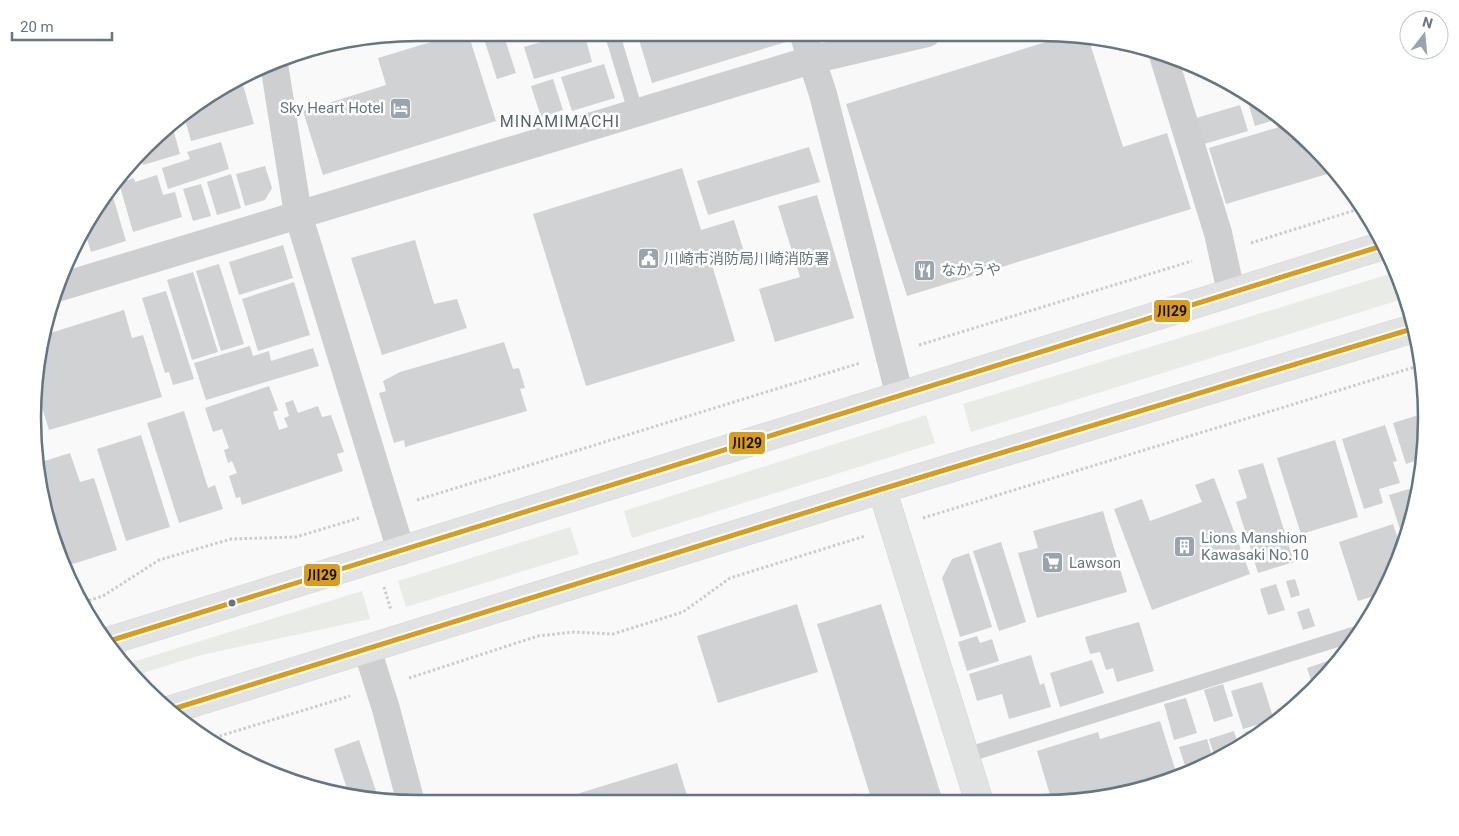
<svg xmlns="http://www.w3.org/2000/svg" width="1459" height="836" font-family="Roboto,'Noto Sans JP',sans-serif">
<rect width="100%" height="100%" fill="#f9f9f9"/>
<g fill="#e8ebe6">
<polygon points="1396,272 1406,298 971,432 963,404"/>
<polygon points="926,415 935,443 632,538 624,511"/>
<polygon points="570,527 579,554 406,607 398,581"/>
<polygon points="362,591 370,619 201,655 133,676 123,665"/>
</g>
<g fill="#d0d2d3">
<polygon points="439,33 468,33 496,121 323,175 303,111 386,85 378,58 441,39"/>
<polygon points="482,33 503,33 516,73 497,79"/>
<polygon points="513,33 529,33 515,37"/>
<polygon points="571,33 584,33 592,62 534,79 524,47"/>
<polygon points="637,33 783,33 786,42 652,83"/>
<polygon points="1072,34 1088,37 1123,147 1167,133 1191,209 907,296 846,104"/>
<polygon points="604,64 615,98 572,111 561,77"/>
<polygon points="553,79 563,110 541,117 531,86"/>
<polygon points="242,81 254,124 191,141 183,112"/>
<polygon points="1245,92 1281,118 1255,126"/>
<polygon points="1240,105 1248,131 1201,145 1193,119"/>
<polygon points="1289,124 1334,172 1226,204 1209,148"/>
<polygon points="172,125 180,154 143,165 141,158"/>
<polygon points="221,142 229,169 168,189 162,168 190,159 187,152"/>
<polygon points="809,147 820,182 708,215 697,181"/>
<polygon points="265,166 272,188 265,200 245,206 236,174"/>
<polygon points="682,168 701,230 734,220 745,255 712,265 735,341 586,386 533,214"/>
<polygon points="231,174 241,208 217,215 207,182"/>
<polygon points="157,175 163,195 175,192 182,217 133,232 119,183 134,178 135,182"/>
<polygon points="201,184 211,216 193,221 183,189"/>
<polygon points="111,190 126,241 91,252 85,232 98,204"/>
<polygon points="817,195 854,318 775,342 759,289 800,277 778,206"/>
<polygon points="415,240 434,304 457,299 467,328 382,355 351,258"/>
<polygon points="283,245 293,278 239,295 229,262"/>
<polygon points="219,264 244,344 221,351 196,271"/>
<polygon points="193,272 218,352 192,360 167,280"/>
<polygon points="294,282 310,335 258,351 242,299"/>
<polygon points="166,291 194,379 173,385 169,372 165,373 142,298"/>
<polygon points="124,310 132,338 143,335 162,397 49,430 38,394 44,335"/>
<polygon points="504,342 513,369 519,368 525,388 520,389 527,411 405,447 404,440 394,443 379,393 386,391 383,381 400,372"/>
<polygon points="250,346 253,356 269,351 271,361 313,348 319,366 206,400 194,363"/>
<polygon points="269,386 278,410 273,412 279,430 288,427 284,418 289,416 285,403 293,400 298,413 318,406 322,417 331,415 344,452 337,454 343,471 242,505 240,497 236,498 229,476 237,473 232,461 228,463 224,450 229,448 222,429 213,432 205,408"/>
<polygon points="184,411 208,488 215,485 223,509 179,523 147,423"/>
<polygon points="1425,413 1423,458 1406,464 1393,423"/>
<polygon points="1385,425 1397,461 1393,462 1400,483 1379,489 1383,503 1364,509 1342,439"/>
<polygon points="141,435 170,527 126,541 97,449"/>
<polygon points="1335,440 1358,517 1301,534 1277,458"/>
<polygon points="70,453 80,482 94,478 117,550 63,567 38,463"/>
<polygon points="1263,463 1294,562 1258,573 1236,502 1247,498 1238,470"/>
<polygon points="1214,478 1250,574 1152,610 1114,509 1142,499 1150,521 1202,502 1195,485"/>
<polygon points="1419,486 1406,542 1405,545 1389,495"/>
<polygon points="1103,511 1127,592 1037,618 1018,553 1038,548 1033,531"/>
<polygon points="1393,524 1402,551 1383,593 1358,601 1339,542"/>
<polygon points="1001,542 1026,622 999,631 973,551"/>
<polygon points="969,553 992,627 960,637 942,578 952,559"/>
<polygon points="1295,579 1300,595 1291,598 1286,581"/>
<polygon points="1276,584 1285,610 1268,615 1260,589"/>
<polygon points="797,604 818,672 718,703 697,636"/>
<polygon points="881,604 943,801 872,801 817,624"/>
<polygon points="1309,608 1315,626 1303,630 1297,612"/>
<polygon points="1139,622 1154,671 1117,682 1113,668 1106,670 1100,652 1090,654 1085,637"/>
<polygon points="977,636 980,643 992,639 999,661 967,671 958,642"/>
<polygon points="1031,655 1040,685 1044,683 1051,707 1009,719 1002,694 977,701 969,674"/>
<polygon points="1339,657 1314,690 1307,668"/>
<polygon points="1092,660 1104,693 1060,707 1050,673"/>
<polygon points="1262,682 1274,720 1243,729 1231,691"/>
<polygon points="1223,684 1233,716 1214,722 1204,690"/>
<polygon points="1186,698 1197,733 1174,740 1164,704"/>
<polygon points="1160,721 1176,772 1133,785 1135,790 1091,800 1033,800 1050,795 1037,751 1098,732 1100,739"/>
<polygon points="1273,724 1255,739 1248,742 1245,732"/>
<polygon points="1234,731 1239,747 1215,758 1209,739"/>
<polygon points="1207,739 1213,759 1187,772 1179,747"/>
<polygon points="359,740 379,800 335,793 347,789 334,749"/>
<polygon points="677,763 689,802 551,802"/>
<polygon points="855,793 858,801 842,801 841,798"/>
</g>
<g fill="none" stroke-linecap="round" stroke-linejoin="round">
<defs>
<polyline id="secondary" points="882,489 979,801"/>
<g id="highway">
<path d="M 109,641 C 535,510 959,374 1385,245"/>
<polyline points="173,709 882,489 1415,328"/>
</g>
</defs>
<use href="#secondary" stroke="#d5d6d7" stroke-width="29"/>
<use href="#highway" stroke="#d5d6d6" stroke-width="29"/>
<g stroke="#cbcccd" stroke-width="3" stroke-dasharray="2.5 2.5" stroke-linecap="butt">
<polyline points="1251,243 1362,208"/>
<polyline points="919,345 1192,261"/>
<polyline points="417,500 860,363"/>
<polyline points="923,518 1421,365"/>
<polyline points="384,587 391,610"/>
<polyline points="84,602 103,596 159,560 231,539 296,537 359,518"/>
<polyline points="409,678 538,636 574,632 613,634 683,612 730,578 865,536"/>
<polyline points="210,739 350,696"/>
</g>
<g stroke="#cecfd0" stroke-width="15">
<polyline points="612,33 636,113"/>
<polyline points="964,756 1358,633"/>
</g>
<g stroke="#cecfd0" stroke-width="28">
<polyline points="803,33 823,94 899,393"/>
<polyline points="1163,55 1218,233 1231,292"/>
<polyline points="274,64 298,214 401,551"/>
<polyline points="60,287 811,60 927,33"/>
<polyline points="367,649 386,709 411,803"/>
</g>
<use href="#secondary" stroke="#e1e2e2" stroke-width="28"/>
<use href="#highway" stroke="#e1e2e2" stroke-width="28"/>
<defs>
<g id="bus-1">
<polyline points="109,641 1385,245"/>
<polyline points="173,709 882,489 1415,328"/>
</g>
</defs>
<use href="#bus-1" stroke="#fff" stroke-width="9"/>
<use href="#bus-1" stroke="#da9c1a" stroke-width="5"/>
</g>
<defs>
<symbol id="hotel-square" viewBox="-11 -11 22 22"><rect x="-9" y="-9" width="18" height="18" rx="4" fill="#99a4ac" stroke="#fff"/><path d="M-6-4.5h1.5V1H6V5H4.5V3h-9V5H-6ZM-4 0a1.8 1.8 0 1 1 3.6 0ZM.5 0V-2.5h3Q6-2.5 6 0Z" fill="#fff"/></symbol>
<symbol id="civic-square" viewBox="-11 -11 22 22"><rect x="-9" y="-9" width="18" height="18" rx="4" fill="#99a4ac" stroke="#fff"/><path d="M-.6-6.5H3V-4.5H.6V-3L4-1V1h2V6H-6V1h2V-1L-.6-3ZM-1.2 2.5V6h2.4V2.5Z" fill="#fff"/></symbol>
<symbol id="restaurant-square" viewBox="-11 -11 22 22"><rect x="-9" y="-9" width="18" height="18" rx="4" fill="#99a4ac" stroke="#fff"/><path d="M-5-6h1v4h1v-4h1v4h1v-4h1v5L-1.5 .5V6h-2V.5L-5-1ZM5-6V6H3V1.5H1.5Q1.5-4 5-6Z" fill="#fff"/></symbol>
<symbol id="building-square" viewBox="-11 -11 22 22"><rect x="-9" y="-9" width="18" height="18" rx="4" fill="#99a4ac" stroke="#fff"/><path d="M-4-6H4V6H1V3H-1V6H-4ZM-2.5-4.3h1.7v1.8h-1.7ZM.8-4.3h1.7v1.8H.8ZM-2.5-1h1.7V.8h-1.7ZM.8-1h1.7V.8H.8Z" fill="#fff"/></symbol>
<symbol id="supermarket-square" viewBox="-11 -11 22 22"><rect x="-9" y="-9" width="18" height="18" rx="4" fill="#99a4ac" stroke="#fff"/><path d="M-6-5.5h2.5l.6 2H6L4.5 2H-2.5L-4.4-4H-6ZM-1.5 3.2a1.3 1.3 0 1 0 .1 0ZM3 3.2a1.3 1.3 0 1 0 .1 0Z" fill="#fff"/></symbol>
</defs>
<g fill-rule="evenodd">
<use href="#hotel-square" x="388" y="96" width="25" height="25"/>
<use href="#civic-square" x="636" y="246" width="25" height="25"/>
<use href="#restaurant-square" x="912" y="258" width="25" height="25"/>
<use href="#building-square" x="1172" y="534" width="25" height="25"/>
<use href="#supermarket-square" x="1040" y="550" width="25" height="25"/>
</g>
<circle fill="#657683" stroke="#fff" stroke-width="2" cx="232" cy="603" r="4.5"/>
<g text-anchor="middle" stroke-width="5" stroke-linejoin="round" paint-order="stroke">
<g font-size="15" fill="#657683" stroke="#fff" text-anchor="start">
<text x="384" y="113" text-anchor="end">Sky Heart Hotel</text>
<text x="664" y="264">川崎市消防局川崎消防署</text>
<text x="941" y="275">なかうや</text>
<text x="1201" y="543">Lions Manshion<tspan x="1201" dy="17">Kawasaki No.10</tspan></text>
<text x="1069" y="568">Lawson</text>
</g>
<g font-size="16" letter-spacing="1" fill="#57646e" stroke="#fff">
<text x="560" y="127">MINAMIMACHI</text>
</g>
</g>
<path d="M0 0H1459V836H0ZM418 41H1041A377 377 0 0 1 1418 418V418A377 377 0 0 1 1041 795H418A377 377 0 0 1 41 418V418A377 377 0 0 1 418 41Z" fill="#fff" fill-rule="evenodd"/>
<path fill="none" stroke="#657683" stroke-width="2.5" d="M418 41H1041A377 377 0 0 1 1418 418V418A377 377 0 0 1 1041 795H418A377 377 0 0 1 41 418V418A377 377 0 0 1 418 41Z"/>
<g stroke="#fff" stroke-width="2">
<rect x="1153" y="299" width="38" height="24" rx="5" fill="#da9c1a"/>
<rect x="728" y="431" width="38" height="24" rx="5" fill="#da9c1a"/>
<rect x="303" y="563" width="38" height="24" rx="5" fill="#da9c1a"/>
</g>
<g font-size="14" text-anchor="middle" font-weight="bold" fill="#111">
<text x="1172" y="316">川29</text>
<text x="747" y="448">川29</text>
<text x="322" y="580">川29</text>
</g>
<g transform="translate(1424 35) rotate(16)"><circle r="24" fill="#ffffff" stroke="#c1c8cd"/>
<path d="M0-4L9 19L0 12L-9 19Z" fill="#99a4ac"/>
<text y="-8" font-size="14" font-weight="bold" text-anchor="middle" fill="#657683">N</text>
</g>
<path d="M12 32v8h100v-8" fill="none" stroke="#657683" stroke-width="2.5"/>
<text x="20" y="32" font-size="15" fill="#657683" stroke="#ffffff" stroke-width="4" paint-order="stroke">20 m</text>
</svg>
